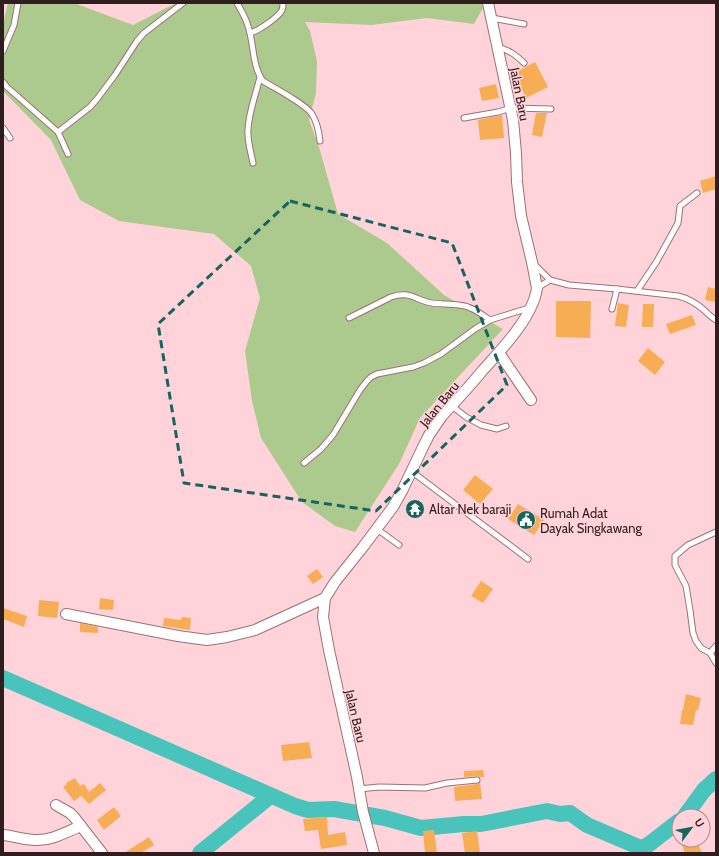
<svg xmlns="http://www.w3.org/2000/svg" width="719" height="856" font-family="Cabin,sans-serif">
<rect width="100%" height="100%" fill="#ffd3d9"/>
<polygon fill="#acca8d" points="8,3 74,3 133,25 176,3 482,3 483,8 474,24 427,18 371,25 305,22 310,31 317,61 316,93 309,120 319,147 338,214 387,243 444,295 503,329 420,418 399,464 355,532 335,526 302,502 261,438 252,401 245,351 260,298 251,266 214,234 119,221 80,200 51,140 3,91 3,24"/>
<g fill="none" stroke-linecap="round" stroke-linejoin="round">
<g stroke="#48c4bd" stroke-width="16">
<polyline points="3,678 295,806 308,810 334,809 385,818 421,828 464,824 481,824 547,811 560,814 570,813 587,825 641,848 648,845 679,821"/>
<polyline points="685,816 704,790 716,779"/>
<polyline points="200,853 269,797"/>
</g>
</g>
<g fill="#f7ad53">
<polygon points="535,62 548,87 526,98 514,73"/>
<polygon points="496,84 499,98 482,101 479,88"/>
<polygon points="536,113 547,113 542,137 532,135"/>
<polygon points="502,115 504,138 480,140 478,120"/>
<polygon points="716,176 716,189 703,193 700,181"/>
<polygon points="708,287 716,289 716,302 705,300"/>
<polygon points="556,301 591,301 590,338 556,337"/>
<polygon points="618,303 629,305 626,327 615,326"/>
<polygon points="643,304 654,304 653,327 642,327"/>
<polygon points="692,315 696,325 670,334 666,324"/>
<polygon points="648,348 665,362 655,375 638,361"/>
<polygon points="475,475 493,489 480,504 463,490"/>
<polygon points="518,504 544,520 534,535 508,519"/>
<polygon points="317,569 323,577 313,584 307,576"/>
<polygon points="481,581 493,589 483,603 471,596"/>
<polygon points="100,598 114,600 113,610 99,609"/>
<polygon points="39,600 59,602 57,618 38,616"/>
<polygon points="3,608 27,616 24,627 3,619"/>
<polygon points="182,617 191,618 190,630 163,626 164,618 181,620"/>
<polygon points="80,623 98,627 98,633 80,632"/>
<polygon points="686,694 701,698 698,710 696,710 693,725 680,724 682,710 683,710"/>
<polygon points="309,742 312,758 283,761 281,745"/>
<polygon points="483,770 484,777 480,777 477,776 464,777 464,771"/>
<polygon points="75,778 80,786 84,784 89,792 100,783 106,790 89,804 81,796 74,801 63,787 67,784 66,783"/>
<polygon points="480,782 482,799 455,801 454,787 477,784"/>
<polygon points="114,807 121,816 104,830 97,820"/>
<polygon points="327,817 328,835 345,832 347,845 321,849 318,830 305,831 303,819"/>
<polygon points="434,830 437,853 425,853 423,831"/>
<polygon points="477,831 480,853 465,853 462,833"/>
<polygon points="149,837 154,845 141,853 124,853"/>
<polygon points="680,840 697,840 702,853 685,853"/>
</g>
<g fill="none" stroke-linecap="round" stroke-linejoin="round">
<defs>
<g id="lane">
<path d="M 237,3 C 241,10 246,18 248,26 C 254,43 252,66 263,81 C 276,89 304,103 312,114 C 317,122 319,132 320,141"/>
<polyline points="492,18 524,24"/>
<path d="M 250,33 C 258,31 279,17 282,10 C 283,8 283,5 283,3"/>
<path d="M 498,47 C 510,51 515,54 524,63"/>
<polyline points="3,51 14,25 18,3"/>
<polyline points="3,82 7,87 58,132 68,154"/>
<polyline points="464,118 498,112 511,108 551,109"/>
<polyline points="3,128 10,138"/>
<polyline points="58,132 90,107 97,99 115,75 137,41 144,33 183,3"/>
<path d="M 253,163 C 251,152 247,141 248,129 C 249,111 256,94 260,77"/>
<polyline points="534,264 550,280"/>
<path d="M 537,288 L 550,280 L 569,285 L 617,289 L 678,296 C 687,298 696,303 704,310 C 708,314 711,317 716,320"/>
<polyline points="637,291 657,261 678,223 680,206 697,193"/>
<polyline points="612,309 617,289"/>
<path d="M 349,318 L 391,297 C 408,291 413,298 427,302 C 437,305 449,303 459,305 C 471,306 480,313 490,320"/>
<polyline points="452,406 466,417 481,425 497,429 506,426"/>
<polyline points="304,463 321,449 333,435 360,390 367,381 371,377 377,374 413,367 424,363 441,354 475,329 490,320 529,308"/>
<polyline points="411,471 528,559"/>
<polyline points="377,529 399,545"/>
<polyline points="716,532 688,545 675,556 675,565 686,586 690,610 693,633 696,641 701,648 710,653 716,663"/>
<polyline points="710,653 716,646"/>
<polyline points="359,789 379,787 425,788 447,783 477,780"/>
</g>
<g id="street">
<polyline points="499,353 531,400"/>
<polyline points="66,614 178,636 207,640 227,637 255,630 325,598"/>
<polyline points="56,805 70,813 74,817 102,853"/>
<path d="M 3,835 C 14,836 24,840 35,840 C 51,841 66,832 81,826"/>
<path d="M 374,853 L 363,812 L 357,777 L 329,650 L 323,617 L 325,598 L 335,582 L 363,547 L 393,507 L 403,489 L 423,447 L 429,435 L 442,416 C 456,401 470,386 483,370 C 502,349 533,317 537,288 L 532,262 L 521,216 L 517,182 L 516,153 L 513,120 L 488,3"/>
</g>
</defs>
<use href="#lane" stroke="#9f6f76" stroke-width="7"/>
<use href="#street" stroke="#9f6f76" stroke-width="12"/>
<use href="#lane" stroke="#fff" stroke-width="5"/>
<use href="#street" stroke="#fff" stroke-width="10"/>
</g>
<path fill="none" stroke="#166460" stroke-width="3" stroke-dasharray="8 5" stroke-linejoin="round" d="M 290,201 L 452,243 L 507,385 L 376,511 L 184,483 L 158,324 Z"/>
<defs>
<symbol id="temple-disc" viewBox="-11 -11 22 22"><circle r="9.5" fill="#166460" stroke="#ffd3d9"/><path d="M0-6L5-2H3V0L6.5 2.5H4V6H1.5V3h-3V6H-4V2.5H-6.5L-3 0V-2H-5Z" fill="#fff"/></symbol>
<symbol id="civic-disc" viewBox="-11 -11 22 22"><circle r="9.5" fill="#166460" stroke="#ffd3d9"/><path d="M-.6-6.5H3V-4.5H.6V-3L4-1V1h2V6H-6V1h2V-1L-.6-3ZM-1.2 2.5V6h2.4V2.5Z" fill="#fff"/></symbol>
</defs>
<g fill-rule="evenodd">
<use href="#temple-disc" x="404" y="498" width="22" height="22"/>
<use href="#civic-disc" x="515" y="509" width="22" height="22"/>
</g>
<g text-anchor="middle" stroke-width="3" stroke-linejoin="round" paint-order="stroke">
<g font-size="13" fill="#301d20" stroke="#ffd3d9">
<text transform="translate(520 94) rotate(79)" y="5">Jalan Baru</text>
<text transform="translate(439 404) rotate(-51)" y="5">Jalan Baru</text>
<text transform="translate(356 716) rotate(77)" y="5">Jalan Baru</text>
</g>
<g font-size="13" fill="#301d20" stroke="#ffd3d9" text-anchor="start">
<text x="429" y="514">Altar Nek baraji</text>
<text x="540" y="518">Rumah Adat<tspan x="540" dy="15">Dayak Singkawang</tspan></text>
</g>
</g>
<rect width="719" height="856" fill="none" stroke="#301d20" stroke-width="8"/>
<g transform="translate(691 828) rotate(58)"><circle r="19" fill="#ffd3d9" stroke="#ac8a8f"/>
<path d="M0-3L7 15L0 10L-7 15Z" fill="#166460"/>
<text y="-6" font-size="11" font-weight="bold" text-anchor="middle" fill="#301d20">U</text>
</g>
</svg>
